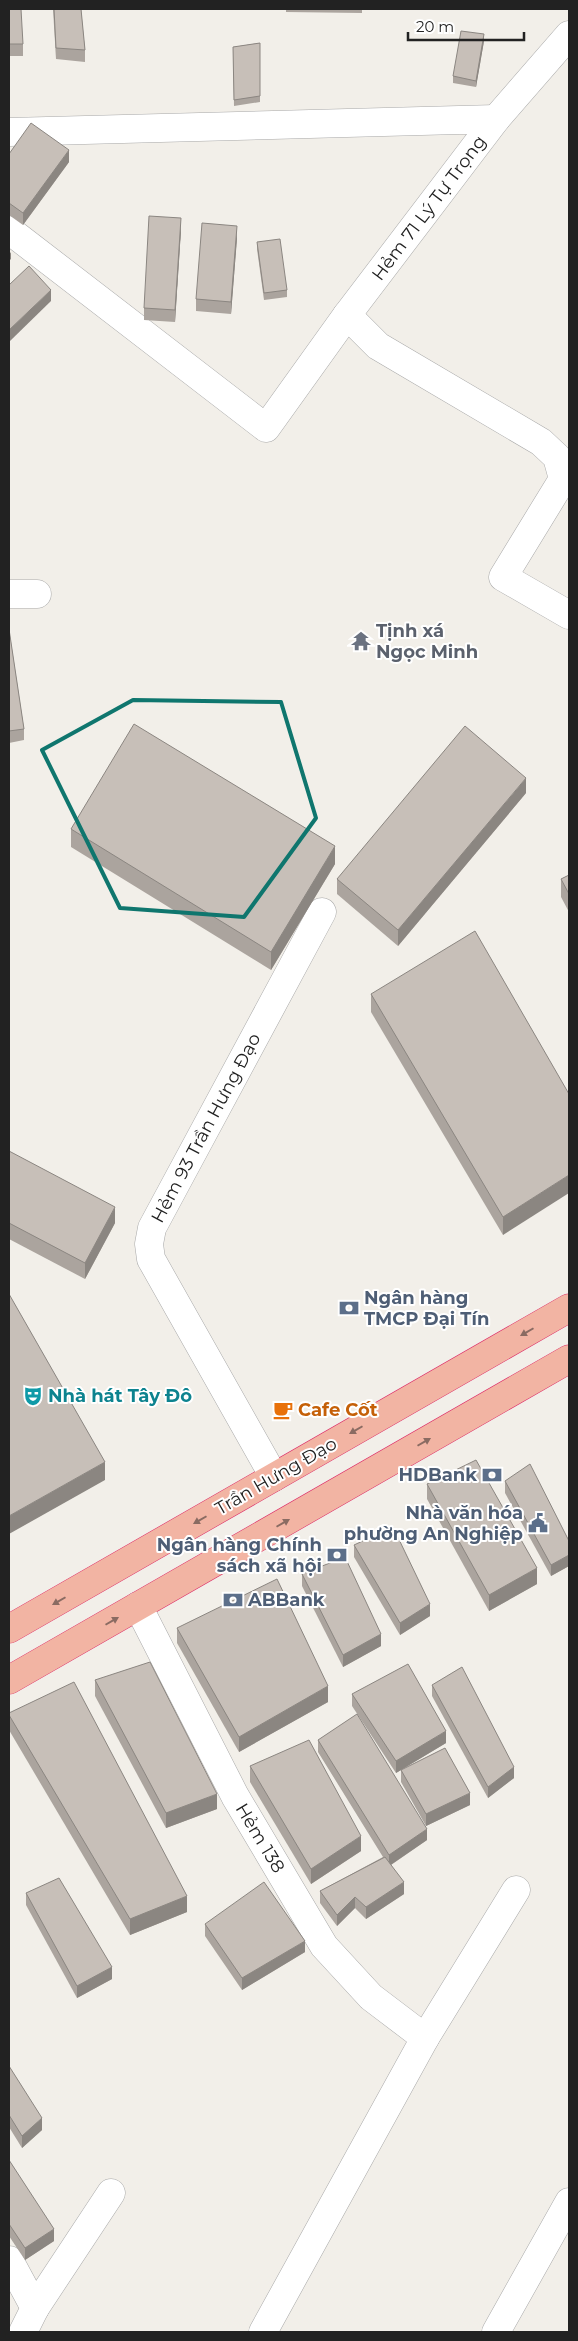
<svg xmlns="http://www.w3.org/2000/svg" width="578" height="2341" font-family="Montserrat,sans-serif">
<rect width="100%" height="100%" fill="#f2efe9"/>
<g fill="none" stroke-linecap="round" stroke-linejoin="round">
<defs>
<g id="minor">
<polyline points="496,119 569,35"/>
<polyline points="9,132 496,119 347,315 266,428 9,230"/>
<polyline points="347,315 378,346 541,442 557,457 563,479 503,577 569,615"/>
<polyline points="9,594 37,594"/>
<polyline points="274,1477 151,1259 149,1244 152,1228 322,912"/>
<polyline points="138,1606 235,1796 324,1946 371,1997 425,2038"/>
<polyline points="9,2260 35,2308"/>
<polyline points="23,2332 35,2308 111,2193"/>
<polyline points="263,2332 425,2038 516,1890"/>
<polyline points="496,2332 569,2202"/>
</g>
<g id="trunk">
<polyline points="9,1629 569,1308"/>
<polyline points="9,1680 569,1359"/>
</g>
</defs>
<use href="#minor" stroke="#a9a9a9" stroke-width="29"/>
<use href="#trunk" stroke="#dc2a67" stroke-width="29"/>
<use href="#minor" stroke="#fff" stroke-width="28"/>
<use href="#trunk" stroke="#f2b4a3" stroke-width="28"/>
</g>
<g fill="#aba49e">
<polygon points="9,9 23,44 23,56 9,56"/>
<polygon points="53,9 81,9 85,50 85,62 56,59"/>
<polygon points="286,9 362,9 362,13 286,12"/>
<polygon points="484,41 476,87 453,83 453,76"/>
<polygon points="260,43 260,102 234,106 233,47"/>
<polygon points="9,154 69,162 23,225 9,215"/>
<polygon points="181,230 175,322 144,320 144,308"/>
<polygon points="237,238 231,314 196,311 196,299"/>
<polygon points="257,242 287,290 287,297 264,300 257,249"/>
<polygon points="9,629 24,729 24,740 9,743"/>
<polygon points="526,793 398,946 337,894 337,879"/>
<polygon points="71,829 335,864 271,970 71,847"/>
<polygon points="569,875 569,912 561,897 561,879"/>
<polygon points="371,994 569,1094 503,1235 371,1012"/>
<polygon points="9,1151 115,1223 85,1279 9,1239"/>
<polygon points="505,1481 569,1541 569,1566 551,1576 505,1493"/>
<polygon points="427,1484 537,1584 489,1611 427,1499"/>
<polygon points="354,1545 430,1616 400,1635 354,1557"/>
<polygon points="302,1574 381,1646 343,1667 302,1586"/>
<polygon points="177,1628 328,1702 239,1752 177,1643"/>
<polygon points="95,1680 217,1809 166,1828 95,1696"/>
<polygon points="432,1685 514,1778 488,1798 432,1696"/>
<polygon points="352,1694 446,1743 396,1773 352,1706"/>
<polygon points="9,1713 187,1912 130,1935 9,1730"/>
<polygon points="318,1740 427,1840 391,1865 404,1894 366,1919 355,1908 337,1926 320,1903 320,1891 383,1857 318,1752"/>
<polygon points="250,1766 361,1851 311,1884 250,1782"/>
<polygon points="401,1770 470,1805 426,1826 401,1782"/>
<polygon points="26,1893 112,1979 77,1998 26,1905"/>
<polygon points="205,1924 305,1952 242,1990 205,1936"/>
<polygon points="9,2066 42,2130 22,2148 9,2127"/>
<polygon points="9,2160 54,2241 25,2260 9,2236"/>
</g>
<g fill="#8b8681">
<polygon points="484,34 484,41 476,87 476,81"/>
<polygon points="69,150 69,162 23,225 23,213"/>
<polygon points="181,218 181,230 175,322 175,310"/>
<polygon points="237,226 237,238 231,314 231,302"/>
<polygon points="11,252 11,259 9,261 9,255"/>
<polygon points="51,290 51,301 9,342 9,330"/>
<polygon points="526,778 526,793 398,946 398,930"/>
<polygon points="335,846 335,864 271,970 271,952"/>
<polygon points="569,1175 569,1193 503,1235 503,1217"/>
<polygon points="115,1207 115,1223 85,1279 85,1263"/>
<polygon points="105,1462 105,1480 9,1534 9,1516"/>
<polygon points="569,1555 569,1566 551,1576 551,1565"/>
<polygon points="537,1568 537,1584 489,1611 489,1595"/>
<polygon points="430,1604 430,1616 400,1635 400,1623"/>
<polygon points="381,1634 381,1646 343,1667 343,1655"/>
<polygon points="328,1686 328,1702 239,1752 239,1737"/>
<polygon points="446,1731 446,1743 396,1773 396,1761"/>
<polygon points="514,1767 514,1778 488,1798 488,1787"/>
<polygon points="470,1793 470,1805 426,1826 426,1814"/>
<polygon points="217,1794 217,1809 166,1828 166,1813"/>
<polygon points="427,1829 427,1840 389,1866 389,1855"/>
<polygon points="361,1836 361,1851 311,1884 311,1869"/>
<polygon points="404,1882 404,1894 366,1919 366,1907"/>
<polygon points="187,1896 187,1912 130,1935 130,1919"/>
<polygon points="355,1897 355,1908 337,1926 337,1915"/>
<polygon points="305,1941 305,1952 242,1990 242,1978"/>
<polygon points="112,1967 112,1979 77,1998 77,1986"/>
<polygon points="42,2118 42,2130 22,2148 22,2136"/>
<polygon points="54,2229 54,2241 25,2260 25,2248"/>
</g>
<g fill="#c7bfb8" stroke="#8b8681">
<polygon points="9,9 21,9 23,44 9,44"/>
<polygon points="54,9 81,9 85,50 56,48"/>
<polygon points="461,31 484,34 476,81 453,76"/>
<polygon points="260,43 260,96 234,100 233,47"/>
<polygon points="31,123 69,150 23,213 9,203 9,154"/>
<polygon points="149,216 181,218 175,310 144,308"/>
<polygon points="202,223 237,226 231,302 196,299"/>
<polygon points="280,239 287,290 264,293 257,242"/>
<polygon points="29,266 51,290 9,330 9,285"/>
<polygon points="9,629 24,729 9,731"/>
<polygon points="134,724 335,846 271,952 71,829"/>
<polygon points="465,726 526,778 398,930 337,879"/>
<polygon points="569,875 569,894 561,879"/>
<polygon points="475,931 569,1094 569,1175 503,1217 371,994"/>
<polygon points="9,1151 115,1207 85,1263 9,1223"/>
<polygon points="9,1294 105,1462 9,1516"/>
<polygon points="476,1460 537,1568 489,1595 427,1484"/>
<polygon points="530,1464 569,1541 569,1555 551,1565 505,1481"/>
<polygon points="393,1527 430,1604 400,1623 354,1545"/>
<polygon points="345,1557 381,1634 343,1655 302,1574"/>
<polygon points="277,1579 328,1686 239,1737 177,1628"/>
<polygon points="150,1662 217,1794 166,1813 95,1680"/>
<polygon points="408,1664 446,1731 396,1761 352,1694"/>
<polygon points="462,1667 514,1767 488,1787 432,1685"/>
<polygon points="74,1682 187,1896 130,1919 9,1715 9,1713"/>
<polygon points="357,1714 427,1829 389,1855 318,1740"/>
<polygon points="309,1740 361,1836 311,1869 250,1766"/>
<polygon points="445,1748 470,1793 426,1814 401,1770"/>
<polygon points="385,1857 404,1882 366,1907 355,1897 337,1915 320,1891"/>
<polygon points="59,1878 112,1967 77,1986 26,1893"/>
<polygon points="264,1882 305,1941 242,1978 205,1924"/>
<polygon points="9,2066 42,2118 22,2136 9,2115"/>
<polygon points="9,2160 54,2229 25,2248 9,2224"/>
</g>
<defs><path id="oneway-solid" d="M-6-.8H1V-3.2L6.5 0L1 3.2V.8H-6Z" transform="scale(1.25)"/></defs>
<g fill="#8a6b62">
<use href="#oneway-solid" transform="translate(527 1332) rotate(150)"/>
<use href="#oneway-solid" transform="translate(356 1430) rotate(150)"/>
<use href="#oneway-solid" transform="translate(424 1442) rotate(-30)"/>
<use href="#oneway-solid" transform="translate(200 1520) rotate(150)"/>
<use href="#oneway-solid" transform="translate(283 1523) rotate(-30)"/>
<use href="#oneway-solid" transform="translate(59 1601) rotate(150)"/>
<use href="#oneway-solid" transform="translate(112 1621) rotate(-30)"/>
</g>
<path fill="none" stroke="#0f766e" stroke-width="4" stroke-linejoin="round" d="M 133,700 L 281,702 L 316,818 L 244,917 L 120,908 L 42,750 Z"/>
<defs>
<symbol id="temple-bare" viewBox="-9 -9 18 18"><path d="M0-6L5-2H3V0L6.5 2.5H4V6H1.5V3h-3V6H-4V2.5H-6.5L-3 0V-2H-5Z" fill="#6b7280" stroke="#fff" stroke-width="2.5" paint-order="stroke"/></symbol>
<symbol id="bank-bare" viewBox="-9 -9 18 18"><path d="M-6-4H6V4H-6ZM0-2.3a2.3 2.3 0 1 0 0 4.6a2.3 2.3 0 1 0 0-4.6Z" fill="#5c6f8a" stroke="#fff" stroke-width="2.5" paint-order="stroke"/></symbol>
<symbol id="theatre-bare" viewBox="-9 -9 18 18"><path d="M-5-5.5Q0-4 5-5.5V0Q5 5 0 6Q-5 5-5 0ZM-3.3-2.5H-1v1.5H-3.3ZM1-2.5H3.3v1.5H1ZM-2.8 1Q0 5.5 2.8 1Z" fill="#0f9aa8" stroke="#fff" stroke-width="2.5" paint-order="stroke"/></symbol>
<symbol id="cafe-bare" viewBox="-9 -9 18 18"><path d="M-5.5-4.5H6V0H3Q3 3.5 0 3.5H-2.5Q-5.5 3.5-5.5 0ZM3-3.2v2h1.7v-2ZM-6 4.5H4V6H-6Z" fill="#e8710a" stroke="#fff" stroke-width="2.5" paint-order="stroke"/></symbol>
<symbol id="civic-bare" viewBox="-9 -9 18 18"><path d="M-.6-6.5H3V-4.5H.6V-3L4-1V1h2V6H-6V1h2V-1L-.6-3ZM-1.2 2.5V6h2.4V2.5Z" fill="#5c6f8a" stroke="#fff" stroke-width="2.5" paint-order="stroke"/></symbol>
</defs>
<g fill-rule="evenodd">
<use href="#temple-bare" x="347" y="627" width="28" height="28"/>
<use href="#bank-bare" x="335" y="1294" width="28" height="28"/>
<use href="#theatre-bare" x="19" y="1382" width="28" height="28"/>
<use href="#cafe-bare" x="269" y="1396" width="28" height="28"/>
<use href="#bank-bare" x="478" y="1461" width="28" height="28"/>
<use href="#civic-bare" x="524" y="1509" width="28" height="28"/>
<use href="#bank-bare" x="323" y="1541" width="28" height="28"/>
<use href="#bank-bare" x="219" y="1586" width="28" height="28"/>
</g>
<g text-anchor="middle" stroke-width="4" stroke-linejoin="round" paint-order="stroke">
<g font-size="18" fill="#222" stroke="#fff">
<text transform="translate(429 208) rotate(-53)" y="6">Hẻm 71 Lý Tự Trọng</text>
<text transform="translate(206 1128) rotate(-62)" y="6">Hẻm 93 Trần Hưng Đạo</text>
<text transform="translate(276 1476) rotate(-30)" y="6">Trần Hưng Đạo</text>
<text transform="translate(260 1838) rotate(59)" y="6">Hẻm 138</text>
</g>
<g font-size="18" font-weight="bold" fill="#5b616d" stroke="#fff" text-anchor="start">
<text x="376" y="637">Tịnh xá<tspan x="376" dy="21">Ngọc Minh</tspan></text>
</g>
<g font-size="18" font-weight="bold" fill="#4e5e75" stroke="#fff" text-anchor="end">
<text x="364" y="1304" text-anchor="start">Ngân hàng<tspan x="364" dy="21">TMCP Đại Tín</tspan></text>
<text x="477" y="1481">HDBank</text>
<text x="523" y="1519">Nhà văn hóa<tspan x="523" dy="21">phường An Nghiệp</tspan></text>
<text x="322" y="1551">Ngân hàng Chính<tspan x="322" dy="21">sách xã hội</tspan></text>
<text x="248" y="1606" text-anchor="start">ABBank</text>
</g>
<g font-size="18" font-weight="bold" fill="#0d838f" stroke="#fff" text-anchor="start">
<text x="48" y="1402">Nhà hát Tây Đô</text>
</g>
<g font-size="18" font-weight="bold" fill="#c56008" stroke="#fff" text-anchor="start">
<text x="298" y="1416">Cafe Cốt</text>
</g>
</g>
<rect width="578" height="2341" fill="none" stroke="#222222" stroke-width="20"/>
<path d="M408 32v8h116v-8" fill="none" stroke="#222222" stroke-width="2.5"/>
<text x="416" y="32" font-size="15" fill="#222222" stroke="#ffffff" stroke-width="4" paint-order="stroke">20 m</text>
</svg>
